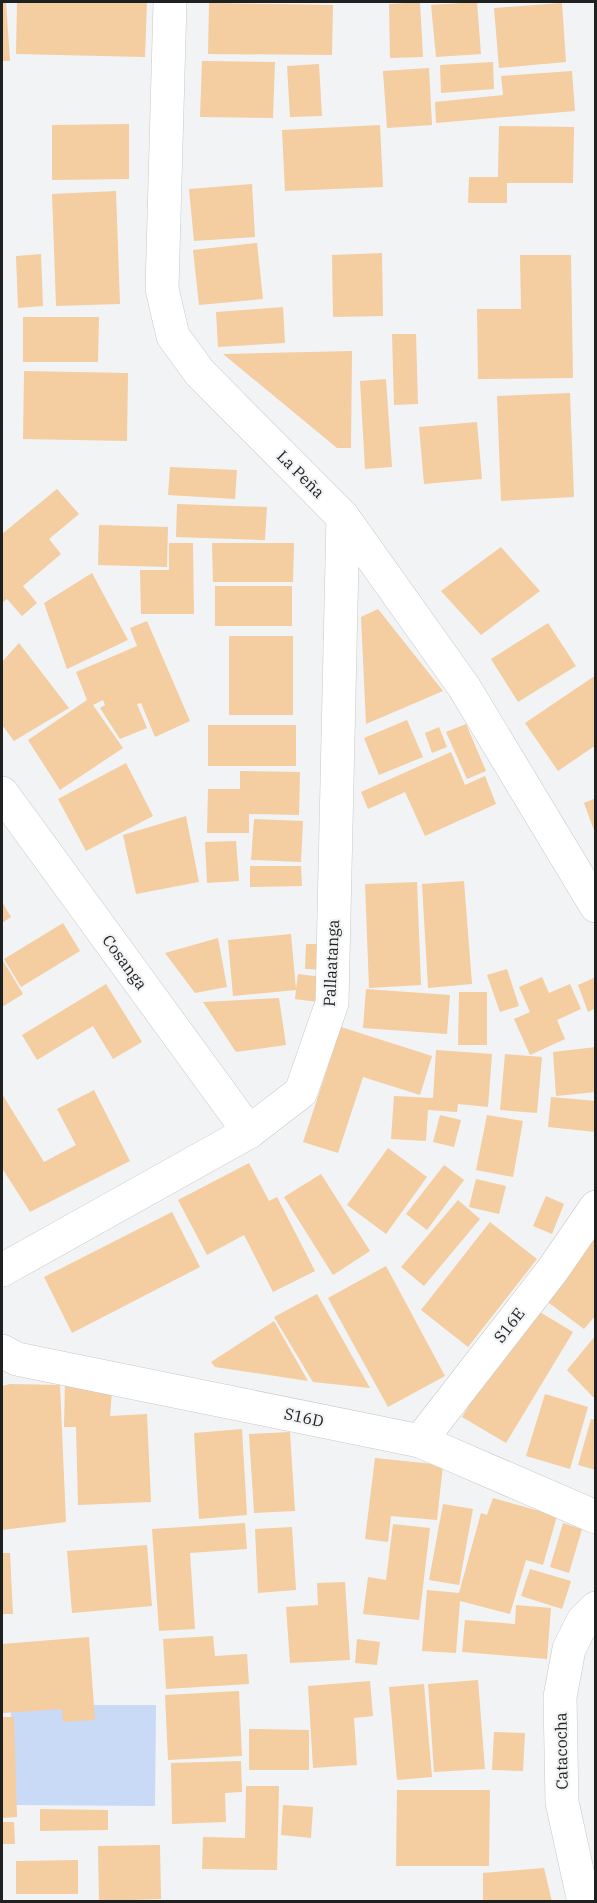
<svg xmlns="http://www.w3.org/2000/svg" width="597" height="1903" font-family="'IBM Plex Serif',serif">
<rect width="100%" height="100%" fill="#f2f3f4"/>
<polygon fill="#c9daf7" points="11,1705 156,1705 155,1806 10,1805"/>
<g fill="#f4cda1">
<polygon points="2,2 6,2 10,61 2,61"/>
<polygon points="17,2 147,2 145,57 16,54"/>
<polygon points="420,2 423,57 390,58 389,4"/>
<polygon points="477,2 481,54 436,57 431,5"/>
<polygon points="209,3 333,5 332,55 208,54"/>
<polygon points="562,3 566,62 499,68 494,8"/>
<polygon points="202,61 275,62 273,118 200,117"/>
<polygon points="493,62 494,89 441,93 440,65"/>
<polygon points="319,64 322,116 290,117 287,66"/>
<polygon points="429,68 432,125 387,128 383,71"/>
<polygon points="572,71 575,111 436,123 435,102 503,95 501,76"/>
<polygon points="129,124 129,179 52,180 52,125"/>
<polygon points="380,125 383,187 285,191 282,130"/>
<polygon points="499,126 574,127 573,183 507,183 507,203 468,203 469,177 498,177"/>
<polygon points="252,184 255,237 194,241 189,189"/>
<polygon points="116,191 120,304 56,306 52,194"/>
<polygon points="257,243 263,299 199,305 193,250"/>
<polygon points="382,253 383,316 333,317 332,255"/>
<polygon points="41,254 43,306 18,308 16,256"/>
<polygon points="520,255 571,255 573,378 478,379 477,309 521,309"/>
<polygon points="283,307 285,343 218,347 216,312"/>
<polygon points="23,317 99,317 98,362 23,362"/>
<polygon points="392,334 416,334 418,404 394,405"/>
<polygon points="352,351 351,448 337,448 223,354"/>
<polygon points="24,371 128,373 127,441 23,439"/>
<polygon points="386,379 392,467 365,469 360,381"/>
<polygon points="570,393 574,497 501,501 497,396"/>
<polygon points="477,422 482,479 424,484 419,427"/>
<polygon points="170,467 237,470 235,499 168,495"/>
<polygon points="57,489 79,514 49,539 61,554 23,586 37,603 22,616 7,599 2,603 2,534"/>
<polygon points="177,504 267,507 265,540 176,537"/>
<polygon points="99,525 168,527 167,567 98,565"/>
<polygon points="169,543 193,543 194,614 141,614 140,570 169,570"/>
<polygon points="212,543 294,543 293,582 213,582"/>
<polygon points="501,547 540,591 481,635 441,591"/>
<polygon points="92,573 128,640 67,669 44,603"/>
<rect x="215" y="586" width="77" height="40"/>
<polygon points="378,609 443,691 366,724 361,617"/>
<polygon points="147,621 190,721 155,737 141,703 137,704 147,728 120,739 100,708 105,705 103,700 93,705 123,748 60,790 28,740 87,700 76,672 137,646 130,628"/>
<polygon points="548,623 576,666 518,702 491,659"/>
<rect x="229" y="636" width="64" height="79"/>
<polygon points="19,643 69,708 14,741 2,725 2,662"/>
<polygon points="596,675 596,745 558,771 525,723"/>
<polygon points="407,720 423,757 379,775 364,738"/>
<polygon points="466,724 486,771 467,779 446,732"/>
<rect x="208" y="725" width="88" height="41"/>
<polygon points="439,727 447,747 432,753 425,733"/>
<polygon points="451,752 465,785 485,776 496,804 425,836 405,792 368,809 361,792"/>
<polygon points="126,763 153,816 86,851 58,799"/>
<polygon points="240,771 300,772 299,815 249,814 249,833 207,833 208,789 240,789"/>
<polygon points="596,798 596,833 595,833 584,803"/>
<polygon points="186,816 199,882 136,894 123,835"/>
<polygon points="254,819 303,821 301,862 251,860"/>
<polygon points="236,841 239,881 207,883 205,842"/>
<polygon points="250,866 301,866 302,886 250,887"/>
<polygon points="464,881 472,984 428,988 422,884"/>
<polygon points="417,882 421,985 369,988 365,884"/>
<polygon points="2,902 11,917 2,923"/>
<polygon points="63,923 80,951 21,987 4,959"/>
<polygon points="291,934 296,989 298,974 322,977 318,1002 295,999 296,990 233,996 228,940"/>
<polygon points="218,938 227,987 195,993 165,953"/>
<polygon points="306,944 328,944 328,970 305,969"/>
<polygon points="2,959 23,994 2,1007"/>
<polygon points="507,969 519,1006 500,1012 487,975"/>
<polygon points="542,977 549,993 570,984 581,1009 557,1020 565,1039 530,1055 514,1019 530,1012 519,987"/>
<polygon points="596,977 596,1008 588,1012 578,985"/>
<polygon points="106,984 142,1042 113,1059 93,1026 37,1060 22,1035"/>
<polygon points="366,989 450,995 447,1034 363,1028"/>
<polygon points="459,992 487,992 487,1045 458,1045"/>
<polygon points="279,998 286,1045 236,1052 203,1002"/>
<polygon points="341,1027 432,1056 420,1095 363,1077 338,1153 303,1142"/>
<polygon points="596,1047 596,1092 556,1096 553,1052"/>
<polygon points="436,1050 492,1054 488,1107 458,1104 457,1112 428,1110 426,1141 391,1139 394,1096 433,1098"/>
<polygon points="505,1054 542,1057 537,1113 500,1110"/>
<polygon points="94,1090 130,1161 30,1212 2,1168 2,1094 44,1162 76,1145 57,1109"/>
<polygon points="551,1097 596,1101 596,1132 548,1127"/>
<polygon points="440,1115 461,1120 454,1147 433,1142"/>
<polygon points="487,1115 523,1121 513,1177 476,1170"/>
<polygon points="388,1148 427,1177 386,1234 347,1205"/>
<polygon points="249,1163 269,1201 277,1197 315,1271 273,1292 244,1235 207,1255 178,1200"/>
<polygon points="444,1165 464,1180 427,1230 406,1214"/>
<polygon points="321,1174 370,1251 333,1275 284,1197"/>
<polygon points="476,1179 506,1186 499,1214 469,1207"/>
<polygon points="546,1196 564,1204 552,1234 533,1226"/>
<polygon points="458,1200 480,1219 424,1286 401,1267"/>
<polygon points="172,1212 200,1267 72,1333 44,1277"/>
<polygon points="490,1222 537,1259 468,1347 421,1310"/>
<polygon points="596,1235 596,1315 584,1329 545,1300"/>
<polygon points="386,1266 445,1376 388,1407 328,1298"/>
<polygon points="317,1294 370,1388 313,1382 274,1317"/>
<polygon points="530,1306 573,1332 506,1443 462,1417"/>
<polygon points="274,1321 308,1381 215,1367 211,1362"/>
<polygon points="596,1335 596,1400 567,1370"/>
<polygon points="65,1381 112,1391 110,1416 147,1414 151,1502 78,1505 76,1427 64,1427"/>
<polygon points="10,1384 60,1385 66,1522 2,1530 2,1386"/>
<polygon points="545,1394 588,1407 570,1469 526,1456"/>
<polygon points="591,1419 596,1420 596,1470 578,1465"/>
<polygon points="242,1429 247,1515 199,1519 194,1433"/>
<polygon points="290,1432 295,1511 254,1513 249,1434"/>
<polygon points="375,1458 443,1465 437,1520 391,1516 388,1542 365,1539"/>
<polygon points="493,1498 557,1516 543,1565 526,1560 510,1614 460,1601 456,1653 422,1651 427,1590 459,1593 481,1513 487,1515"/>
<polygon points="443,1504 473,1509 459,1585 429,1580"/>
<polygon points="245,1523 247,1549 190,1553 195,1629 159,1631 152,1529"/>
<polygon points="563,1523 582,1529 569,1573 550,1567"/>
<polygon points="393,1524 430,1528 419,1620 363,1614 368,1577 386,1580"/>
<polygon points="292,1527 296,1590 258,1593 255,1529"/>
<polygon points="147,1545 152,1606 72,1613 67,1551"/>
<polygon points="2,1553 10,1553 13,1614 2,1614"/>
<polygon points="530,1569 571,1581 562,1609 521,1596"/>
<polygon points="345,1582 350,1660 290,1663 286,1607 318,1605 317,1583"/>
<polygon points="516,1605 551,1608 547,1659 462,1652 465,1620 515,1624"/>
<polygon points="213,1636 215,1656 247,1654 249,1684 166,1689 163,1639"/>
<polygon points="89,1637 95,1720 63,1722 62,1709 3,1713 2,1644"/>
<polygon points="357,1639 380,1642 377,1665 355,1663"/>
<polygon points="478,1680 485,1769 434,1772 428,1684"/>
<polygon points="370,1681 373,1716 354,1718 357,1765 313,1768 308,1686"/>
<polygon points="424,1684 432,1777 397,1780 389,1687"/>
<polygon points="239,1691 242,1756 168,1760 165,1695"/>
<polygon points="2,1717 14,1717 17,1817 2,1818"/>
<polygon points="249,1729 309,1730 309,1770 249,1770"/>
<polygon points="494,1732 525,1733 523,1771 492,1770"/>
<polygon points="241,1761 242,1792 225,1793 226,1822 172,1824 171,1763"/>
<polygon points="246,1786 279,1786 277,1870 202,1869 203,1837 245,1838"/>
<polygon points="397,1790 490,1790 489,1866 396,1866"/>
<polygon points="283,1805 313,1807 311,1838 281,1835"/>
<polygon points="40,1809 108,1810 108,1830 40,1831"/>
<polygon points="2,1822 14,1822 15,1844 2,1844"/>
<polygon points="160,1845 161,1899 99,1901 98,1846"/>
<polygon points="78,1860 78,1894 16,1894 16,1861"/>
<polygon points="544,1868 552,1902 483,1902 483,1873"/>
</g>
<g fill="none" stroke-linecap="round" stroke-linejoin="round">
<defs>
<g id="minor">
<polyline points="170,2 162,289 173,336 200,373 343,517 464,687 596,906"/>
<polyline points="2,793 249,1132"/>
<polyline points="2,1270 249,1132 301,1092 332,1003 343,517"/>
<polyline points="2,1351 17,1359 420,1441 596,1517"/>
<polyline points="420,1441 552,1271 596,1207"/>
<polyline points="584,1902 562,1802 560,1697 569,1649 583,1621 596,1608"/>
</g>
</defs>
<use href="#minor" stroke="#c7c8c9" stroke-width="34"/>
<use href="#minor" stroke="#fff" stroke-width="33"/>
</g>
<g text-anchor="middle" stroke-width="4.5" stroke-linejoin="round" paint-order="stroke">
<g font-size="16" fill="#1f2020" stroke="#f2f3f4">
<text transform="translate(301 474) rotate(45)" y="6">La Peña</text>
<text transform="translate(125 962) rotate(54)" y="6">Cosanga</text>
<text transform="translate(331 963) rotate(-87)" y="6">Pallaatanga</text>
<text transform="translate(509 1325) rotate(-52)" y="6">S16E</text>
<text transform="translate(304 1417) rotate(12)" y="6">S16D</text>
<text transform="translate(561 1751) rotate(-91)" y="6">Catacocha</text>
</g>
</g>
<rect width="597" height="1903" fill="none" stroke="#1f2020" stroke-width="6"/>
</svg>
